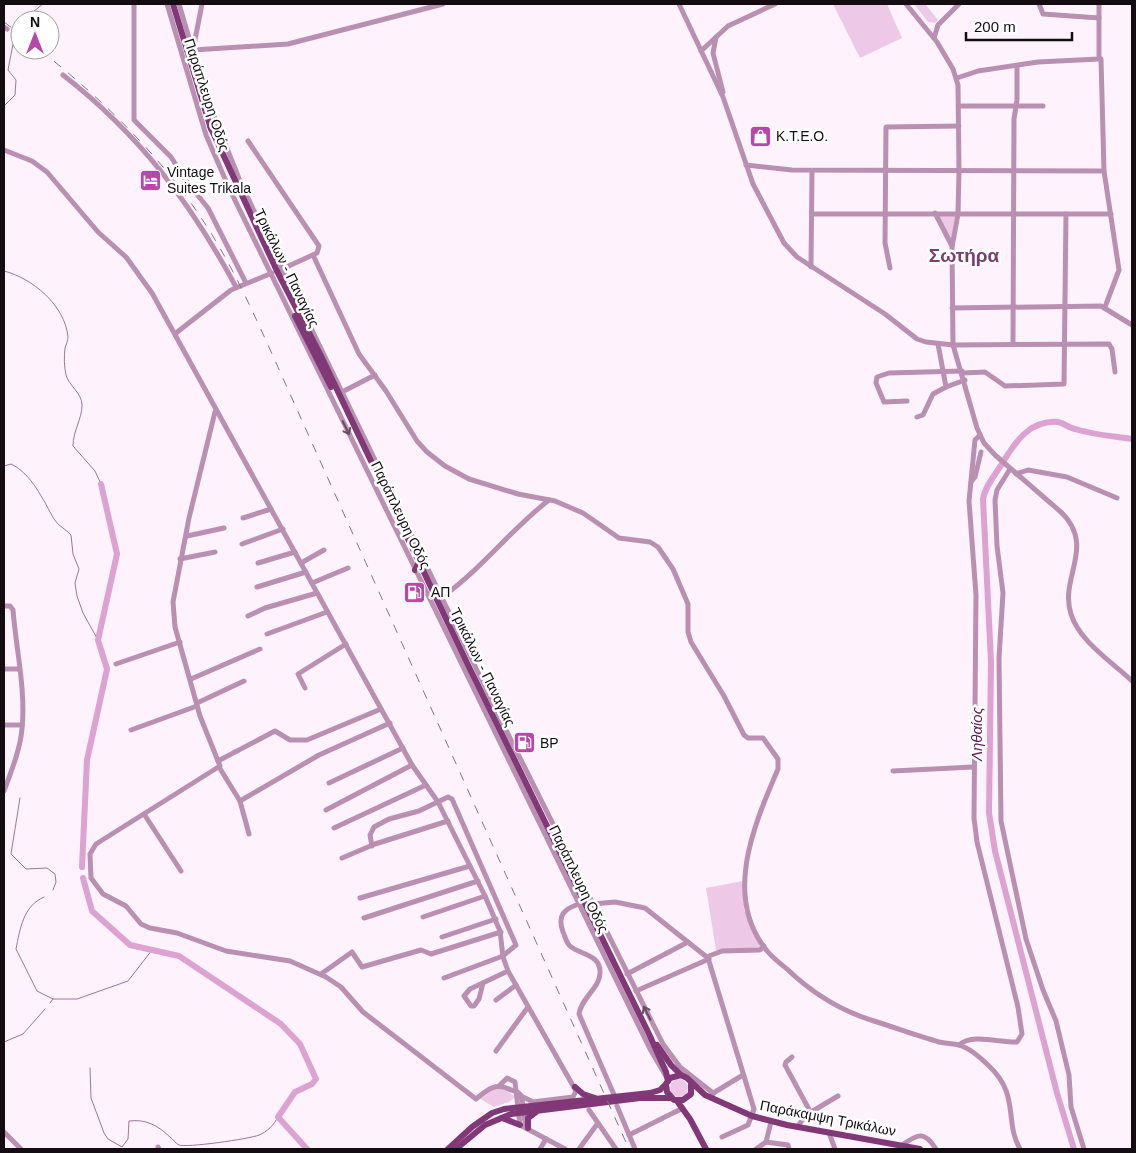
<svg xmlns="http://www.w3.org/2000/svg" width="1136" height="1153" font-family="Helvetica,sans-serif">
<rect width="100%" height="100%" fill="#fef3fc"/>
<g fill="#eec9e7">
<polygon points="833,4 887,4 902,38 860,58"/>
<polygon points="914,4 925,4 938,20 935,23 928,22"/>
<polygon points="938,215 955,216 951,240"/>
<polygon points="743,881 744,910 761,946 759,948 716,950 706,888"/>
<circle cx="679" cy="1088" r="9"/>
<polygon points="494,1087 506,1090 515,1097 509,1102 494,1107 479,1098"/>
</g>
<g fill="none" stroke-linecap="round" stroke-linejoin="round">
<g stroke="#a07598" stroke-width="1">
<polyline points="23,20 43,4"/>
<polyline points="4,106 15,95 16,80 8,70 13,44"/>
<path d="M 4,271 C 32,278 65,305 68,337 C 68,340 66,345 65,348 C 64,357 64,366 66,375 C 69,386 82,393 82,405 C 82,419 73,431 73,446 L 95,471 L 101,484"/>
<path d="M 4,466 L 11,464 C 32,474 43,500 54,519 C 58,526 66,529 71,535 L 73,554 L 79,569 L 75,583 L 77,596 L 83,613 L 98,640"/>
<polyline points="20,798 11,854 26,869 47,868 55,874 56,882 53,890"/>
<path d="M 44,897 C 23,906 20,929 16,949 L 37,991 L 53,999"/>
<polyline points="50,1003 53,999 77,999 128,981 152,950"/>
<polyline points="4,1042 23,1034 45,1009"/>
<path d="M 90,1068 L 91,1098 L 104,1133 L 108,1139 L 122,1147 L 128,1139 L 129,1121 C 146,1119 157,1125 170,1137 C 173,1139 175,1143 179,1145 C 185,1148 250,1139 259,1135 C 267,1132 274,1125 278,1117"/>
</g>
<g stroke="#dca2d2" stroke-width="6">
<polyline points="82,867 87,760 107,669 98,640 117,554 101,484"/>
<polyline points="83,878 92,911 130,945 179,956 281,1024 300,1044 316,1079 312,1084 295,1092 278,1117 307,1149"/>
<path d="M 1074,1149 L 1057,1093 L 995,851 L 989,813 L 991,662 L 983,499 C 985,486 996,474 1003,462 C 1016,441 1030,420 1058,422 C 1064,423 1069,428 1075,429 C 1094,435 1113,436 1132,439"/>
</g>
<g stroke="#ba90b2" stroke-width="5">
<polyline points="134,4 134,120 171,157 187,182 208,208 246,283"/>
<polyline points="167,4 206,135 229,188 650,1049 667,1078"/>
<polyline points="179,4 206,96 242,186 507,732 663,1044 680,1067 713,1093"/>
<polyline points="679,4 723,97 753,184 784,243 797,257 885,314 917,339 926,342 953,345 1109,344 1112,349 1115,372"/>
<path d="M 906,4 L 937,42 L 953,69 L 958,85 L 959,170 L 958,214 L 952,247 L 953,345 L 977,428 L 984,443 L 995,455 L 1062,513 C 1096,547 1059,578 1071,614 C 1079,641 1112,662 1132,681"/>
<polyline points="1039,4 1043,14 1099,18"/>
<polyline points="4,27 7,29"/>
<polyline points="716,37 713,53 723,92"/>
<polyline points="934,38 938,25 959,4"/>
<polyline points="193,50 288,44 443,4"/>
<polyline points="193,50 202,4"/>
<polyline points="701,51 728,26 775,4"/>
<polyline points="1101,59 1104,171 1119,270 1105,307"/>
<path d="M 63,75 C 139,134 191,203 236,287"/>
<polyline points="957,78 978,71 1038,62 1099,59 1099,4"/>
<polyline points="960,106 1043,106"/>
<polyline points="248,141 319,246 317,253 280,270"/>
<polyline points="4,150 32,161 47,172 98,232 126,257 152,293 412,765 438,802 485,896 500,931 503,957 508,971 576,1091 573,1097 533,1102 521,1096"/>
<polyline points="746,165 792,170 1104,171"/>
<polyline points="935,213 952,246"/>
<polyline points="812,214 1111,214"/>
<path d="M 313,255 L 359,354 L 386,391 L 417,441 L 427,452 L 445,466 L 469,479 L 518,494 L 555,501 L 583,513 L 619,538 L 650,542 L 658,547 L 673,569 L 688,604 L 688,632 L 691,642 L 724,696 L 744,735 L 748,738 L 763,738 L 778,759 L 778,769 C 754,825 722,898 768,952 C 773,958 781,964 787,969 C 813,994 841,1011 874,1021 C 896,1028 918,1036 939,1042 C 947,1044 955,1043 962,1046 C 972,1050 981,1058 989,1066 C 1020,1095 1004,1121 1020,1149"/>
<polyline points="811,267 812,171"/>
<polyline points="890,268 885,243 886,127 959,126"/>
<polyline points="952,308 1101,306 1132,325"/>
<polyline points="176,333 231,290 272,273"/>
<polyline points="1013,343 1014,119 1017,100 1017,66"/>
<polyline points="963,373 985,372 1005,386 1064,384 1066,214"/>
<polyline points="946,387 965,380"/>
<polyline points="342,392 375,375"/>
<polyline points="907,401 884,402 876,383 877,377 889,373 962,371"/>
<path d="M 215,412 L 189,518 L 173,602 L 175,627 L 200,716 L 220,766 L 96,844 L 90,854 L 91,878 L 103,894 L 126,906 L 141,924 L 150,928 L 177,933 L 226,951 L 290,961 L 326,977 L 341,987 L 363,1012 L 476,1099 C 488,1089 496,1082 511,1090 C 515,1091 520,1092 521,1096 C 525,1107 521,1118 528,1128"/>
<polyline points="917,417 923,415 933,394 946,387 938,344"/>
<polyline points="1010,469 997,490 995,500 997,546 1003,593 999,658 1001,821 1026,939 1043,990 1056,1021 1069,1075 1071,1107 1084,1149"/>
<polyline points="1016,474 1028,470 1067,477 1117,498"/>
<polyline points="971,482 975,477 981,452"/>
<polyline points="243,518 271,509"/>
<polyline points="187,536 224,528"/>
<polyline points="242,544 283,529"/>
<polyline points="180,559 215,552"/>
<polyline points="258,563 295,552"/>
<polyline points="301,563 324,550"/>
<polyline points="312,583 348,568"/>
<polyline points="257,587 306,572"/>
<path d="M 442,597 C 482,569 511,529 549,500"/>
<path d="M 4,606 L 10,606 L 13,610 C 16,649 26,690 22,729 C 20,750 11,772 4,791"/>
<polyline points="248,616 265,608 317,593"/>
<polyline points="267,634 327,612"/>
<polyline points="116,664 180,642"/>
<polyline points="4,669 19,669"/>
<polyline points="191,679 260,649"/>
<polyline points="305,688 298,674 346,644"/>
<polyline points="197,703 244,681"/>
<polyline points="4,725 22,725"/>
<polyline points="131,730 197,706"/>
<polyline points="218,761 275,731 290,740 307,740 381,709"/>
<polyline points="219,767 240,801 249,834"/>
<polyline points="893,771 973,767"/>
<polyline points="329,783 403,748"/>
<polyline points="240,801 319,755 390,723"/>
<polyline points="326,810 412,765"/>
<polyline points="144,814 181,871"/>
<polyline points="334,828 426,785"/>
<polyline points="372,846 370,835 374,827 389,819 419,811 448,797 452,799 516,945 503,956 444,978"/>
<polyline points="342,858 375,844 448,821"/>
<polyline points="360,898 470,866"/>
<path d="M 579,904 C 564,909 557,915 563,932 C 565,936 566,942 570,946 C 580,955 601,954 600,973 C 600,988 581,998 579,1014 L 615,1097"/>
<polyline points="593,904 615,902 645,908 708,958 754,1109 748,1125 722,1137"/>
<polyline points="423,917 485,896"/>
<polyline points="364,918 478,881"/>
<polyline points="442,937 496,919"/>
<polyline points="709,956 722,951 760,950 764,946"/>
<polyline points="321,974 352,952 362,967 421,950 431,954 501,932"/>
<polyline points="627,974 688,942"/>
<polyline points="483,983 479,999 474,1006 471,1006 464,996 470,989 508,971"/>
<polyline points="636,991 709,959"/>
<polyline points="496,1000 516,985"/>
<path d="M 959,1045 C 972,1033 1001,1043 1017,1042 L 1022,1034 L 1018,1007 L 977,842 L 974,818 L 976,595 L 969,501 L 975,440 L 980,435"/>
<polyline points="496,1051 528,1007"/>
<polyline points="792,1057 786,1062 785,1065 811,1113"/>
<polyline points="500,1085 507,1078 515,1082 520,1125 565,1149"/>
<polyline points="711,1096 715,1092 743,1075"/>
<polyline points="617,1106 635,1149"/>
<polyline points="589,1110 616,1149"/>
<polyline points="797,1127 806,1115 838,1096"/>
<polyline points="4,1132 21,1149"/>
<polyline points="829,1133 835,1149"/>
<polyline points="629,1135 683,1108"/>
<polyline points="766,1142 788,1145 789,1149"/>
<path d="M 901,1146 C 917,1134 924,1130 936,1149"/>
<polyline points="158,1147 159,1149"/>
<polyline points="540,1149 546,1139"/>
<polyline points="579,1149 598,1123"/>
<polyline points="756,1149 766,1142 771,1122"/>
</g>
<g stroke="#813877" stroke-width="6">
<polyline points="173,4 211,129"/>
<polyline points="210,126 277,271 322,358 469,667 649,1034 666,1072 668,1081"/>
<polyline points="295,316 331,387"/>
<polyline points="415,570 419,562"/>
<polyline points="657,1045 671,1065 681,1075"/>
<polyline points="691,1084 691,1094 683,1100 674,1100 667,1092 666,1084 670,1078 681,1075 687,1078 705,1095 752,1116 787,1125 920,1149"/>
<polyline points="575,1087 583,1094 595,1098"/>
<polyline points="677,1101 690,1119 706,1149"/>
<polyline points="502,1118 520,1125"/>
<polyline points="528,1128 528,1118 536,1112"/>
<polyline points="448,1149 472,1127 492,1113 504,1109 650,1093 660,1090 666,1084"/>
<polyline points="456,1149 485,1125 511,1114 640,1098 671,1098"/>
</g>
<g stroke="#827a80" stroke-width="1" stroke-dasharray="9 9" stroke-linecap="butt">
<polyline points="4,22 20,34"/>
<path d="M 40,50 C 107,103 166,161 211,233 C 235,272 254,314 273,356 L 629,1149"/>
</g>
</g>
<defs><path id="oneway-shaft" d="M-6 0H5M1.5-3L5.5 0L1.5 3" fill="none" stroke-width="1.6" stroke-linecap="round" stroke-linejoin="round" transform="scale(1.25)"/></defs>
<g stroke="#664e62">
<use href="#oneway-shaft" transform="translate(346 428) rotate(64)"/>
<use href="#oneway-shaft" transform="translate(647 1013) rotate(-117)"/>
</g>
<defs>
<symbol id="shop-square" viewBox="-11 -11 22 22"><rect x="-9" y="-9" width="18" height="18" rx="4" fill="#b548a8" stroke="#fff"/><path d="M-5-2.5h2.3a2.7 3.5 0 0 1 5.4 0H5L5.5 6h-11ZM-1.5-2.5h3a1.5 2.3 0 0 0-3 0Z" fill="#fff"/></symbol>
<symbol id="hotel-square" viewBox="-11 -11 22 22"><rect x="-9" y="-9" width="18" height="18" rx="4" fill="#b548a8" stroke="#fff"/><path d="M-6-4.5h1.5V1H6V5H4.5V3h-9V5H-6ZM-4 0a1.8 1.8 0 1 1 3.6 0ZM.5 0V-2.5h3Q6-2.5 6 0Z" fill="#fff"/></symbol>
<symbol id="fuel-square" viewBox="-11 -11 22 22"><rect x="-9" y="-9" width="18" height="18" rx="4" fill="#b548a8" stroke="#fff"/><path d="M-5.5-6h7V0h2V4h1.3V-2.5L3-4.5l.8-.8L6-3V5H2.5V1h-1V6h-7ZM-4.2-4.7v3.2H.2V-4.7Z" fill="#fff"/></symbol>
</defs>
<g fill-rule="evenodd">
<use href="#shop-square" x="748" y="124" width="25" height="25"/>
<use href="#hotel-square" x="138" y="168" width="25" height="25"/>
<use href="#fuel-square" x="402" y="580" width="25" height="25"/>
<use href="#fuel-square" x="512" y="730" width="25" height="25"/>
</g>
<g text-anchor="middle" stroke-width="5" stroke-linejoin="round" paint-order="stroke">
<g font-size="14" fill="#130d12" stroke="#fff">
<text transform="translate(207 95) rotate(72)" y="5">Παράπλευρη Οδός</text>
<text transform="translate(287 268) rotate(64)" y="5">Τρικάλων - Παναγίας</text>
<text transform="translate(401 515) rotate(64)" y="5">Παράπλευρη Οδός</text>
<text transform="translate(483 667) rotate(64)" y="5">Τρικάλων - Παναγίας</text>
<text transform="translate(579 879) rotate(64)" y="5">Παράπλευρη Οδός</text>
<text transform="translate(828 1118) rotate(11)" y="5">Παράκαμψη Τρικάλων</text>
</g>
<g font-size="14" fill="#130d12" stroke="#fff" text-anchor="start">
<text x="776" y="141">Κ.Τ.Ε.Ο.</text>
<text x="167" y="177">Vintage<tspan x="167" dy="16">Suites Trikala</tspan></text>
<text x="431" y="597">ΑΠ</text>
<text x="540" y="748">BP</text>
</g>
<g font-size="15" font-style="italic" fill="#5f1c58" stroke="#fff">
<text transform="translate(977 734) rotate(-90)" y="5">Ληθαίος</text>
</g>
<g font-size="19" font-weight="bold" fill="#76406f" stroke="#fff">
<text x="964" y="262">Σωτήρα</text>
</g>
</g>
<rect width="1136" height="1153" fill="none" stroke="#130d12" stroke-width="10"/>
<g transform="translate(35 35)"><circle r="24" fill="#ffffff" stroke="#a19ea0"/>
<path d="M0-4L9 19L0 12L-9 19Z" fill="#b548a8"/>
<text y="-8" font-size="14" font-weight="bold" text-anchor="middle" fill="#130d12">N</text>
</g>
<path d="M966 32v8h106v-8" fill="none" stroke="#130d12" stroke-width="2.5"/>
<text x="974" y="32" font-size="15" fill="#130d12" stroke="#ffffff" stroke-width="4" paint-order="stroke">200 m</text>
</svg>
